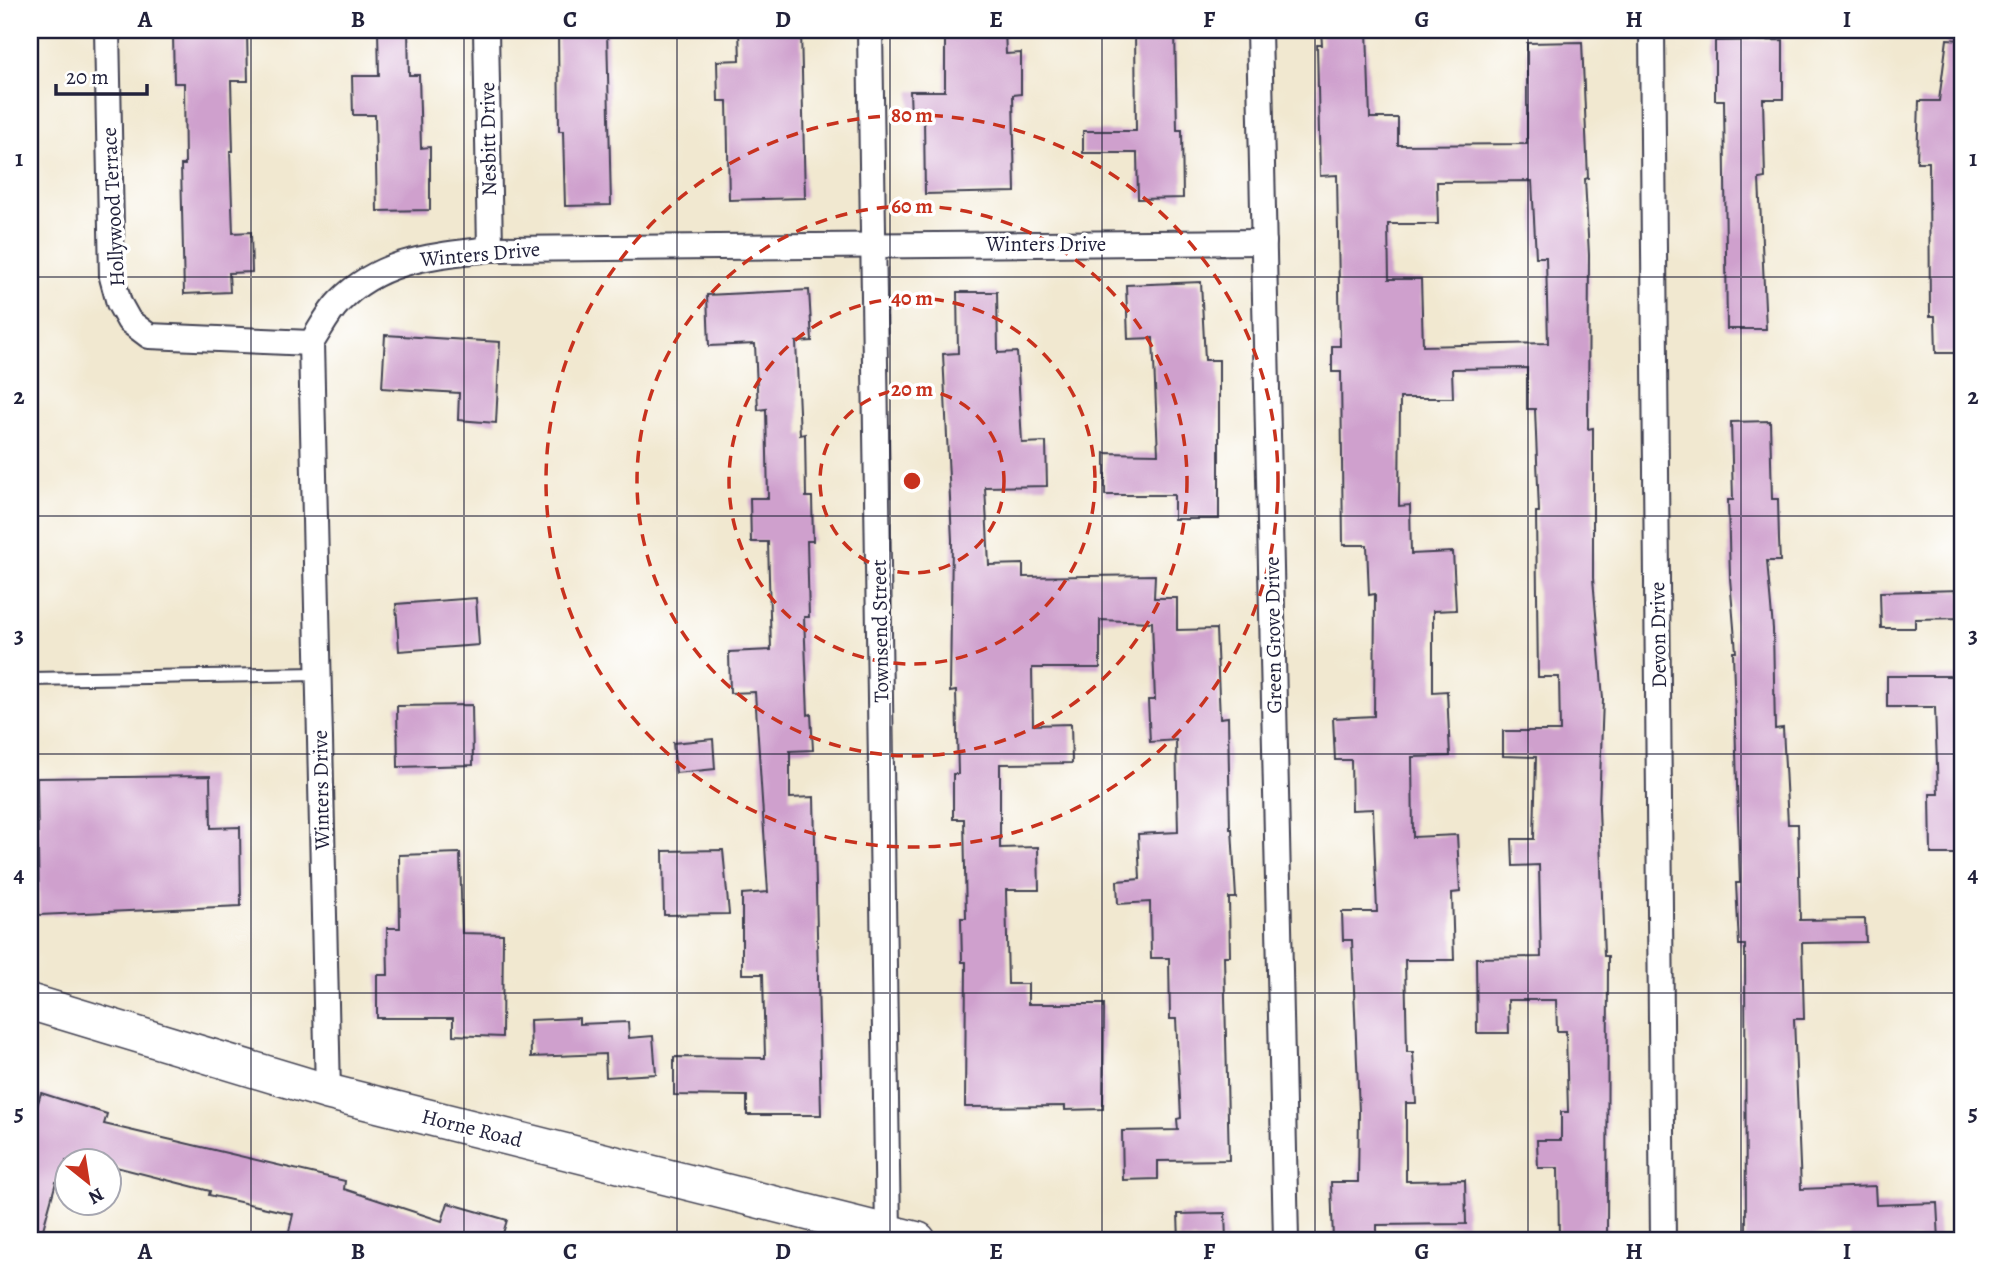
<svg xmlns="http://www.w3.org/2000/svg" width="1992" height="1270" font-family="Alegreya,serif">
<rect width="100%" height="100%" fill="#fff"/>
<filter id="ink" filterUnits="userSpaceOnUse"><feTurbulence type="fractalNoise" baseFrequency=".0143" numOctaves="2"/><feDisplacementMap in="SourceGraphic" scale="14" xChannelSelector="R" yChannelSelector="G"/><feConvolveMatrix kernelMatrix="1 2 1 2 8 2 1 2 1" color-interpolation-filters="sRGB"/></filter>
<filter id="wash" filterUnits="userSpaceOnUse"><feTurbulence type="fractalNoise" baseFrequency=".00686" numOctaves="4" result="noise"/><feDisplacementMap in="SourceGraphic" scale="28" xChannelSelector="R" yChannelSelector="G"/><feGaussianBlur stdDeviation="1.57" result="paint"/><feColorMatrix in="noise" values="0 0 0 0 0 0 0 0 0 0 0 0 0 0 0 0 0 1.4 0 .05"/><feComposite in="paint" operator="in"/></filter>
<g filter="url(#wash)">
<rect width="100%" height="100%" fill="#f1e8d0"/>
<g id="blocks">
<g fill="#cfa0cd" fill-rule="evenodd">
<polygon points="378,30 408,30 409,75 419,75 421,148 430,147 430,210 377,211 375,115 353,115 352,76 379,76"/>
<polygon points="558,30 607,30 611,205 565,206 563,131 559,131"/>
<polygon points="739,30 801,30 805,198 729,200 727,101 718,101 717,61 740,60"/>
<polygon points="945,30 1005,30 1006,54 1021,53 1021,94 1013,95 1015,192 925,194 924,118 911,118 910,91 945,91"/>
<polygon points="1135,30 1175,30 1177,130 1182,130 1183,198 1138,199 1137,153 1083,153 1083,131 1136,131"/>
<path d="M 1321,30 L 1367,30 L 1370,118 L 1398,118 L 1398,145 L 1527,144 L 1527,43 L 1582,42 L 1588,178 L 1585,179 L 1589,255 L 1588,429 L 1593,428 L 1593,578 L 1603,699 L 1599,807 L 1604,956 L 1608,956 L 1607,1240 L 1559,1240 L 1558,1168 L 1538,1168 L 1537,1140 L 1561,1140 L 1561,1112 L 1568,1112 L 1566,1031 L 1557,1031 L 1556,1000 L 1508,1000 L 1509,1033 L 1477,1033 L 1476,958 L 1541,957 L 1539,865 L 1513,866 L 1512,839 L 1534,839 L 1536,757 L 1503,756 L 1503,731 L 1560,731 L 1559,677 L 1538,677 L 1536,512 L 1539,512 L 1535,409 L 1527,409 L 1527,368 L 1452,369 L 1453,398 L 1400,398 L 1399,506 L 1410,505 L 1411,554 L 1453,552 L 1456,610 L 1433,611 L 1433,692 L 1447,691 L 1450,756 L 1412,757 L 1413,837 L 1457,835 L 1460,892 L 1452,893 L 1454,960 L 1405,960 L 1407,1052 L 1413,1052 L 1416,1103 L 1406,1103 L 1406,1181 L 1465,1180 L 1466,1224 L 1377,1225 L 1377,1240 L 1333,1240 L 1331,1182 L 1358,1182 L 1359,1112 L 1352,940 L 1343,940 L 1342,912 L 1377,912 L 1373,809 L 1352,810 L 1351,760 L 1335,760 L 1333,718 L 1374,716 L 1375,594 L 1369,595 L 1367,545 L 1343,545 L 1341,372 L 1332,372 L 1332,346 L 1340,346 L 1337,175 L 1320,176 L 1317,45 L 1322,45 ZM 1532,181 L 1536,257 L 1546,257 L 1548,343 L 1423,346 L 1421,279 L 1389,279 L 1388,224 L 1438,224 L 1437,182 Z"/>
<polygon points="247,32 248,81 231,81 233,151 230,151 233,233 251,232 252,272 229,273 230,292 184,294 181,165 185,165 184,83 174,83 173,35"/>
<polygon points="1947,39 1962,40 1962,353 1936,353 1935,316 1930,316 1929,162 1917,162 1919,101 1939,101"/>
<polygon points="1783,40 1783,99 1763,99 1765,178 1759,179 1766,329 1727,329 1724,100 1715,100 1715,41"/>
<polygon points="1201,282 1205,360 1219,360 1219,519 1174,519 1174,495 1105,495 1105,453 1158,454 1153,338 1128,339 1126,285"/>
<polygon points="809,290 812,341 796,342 800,435 805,434 806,497 812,497 813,541 807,541 809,617 804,617 808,715 811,714 813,750 790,751 790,798 814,797 821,1115 747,1115 747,1096 674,1095 674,1057 765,1058 763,974 742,974 742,894 768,892 755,692 730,693 729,652 771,650 768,542 751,542 750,498 768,498 766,409 758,410 755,344 709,346 707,295"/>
<polygon points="957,292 997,292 998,353 1017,352 1022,443 1046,442 1047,486 985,487 989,565 1023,564 1023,577 1155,575 1154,598 1177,598 1177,630 1216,629 1220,718 1228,717 1230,829 1232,829 1236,898 1229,898 1230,956 1224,956 1229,1160 1158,1161 1158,1179 1123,1180 1122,1131 1178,1130 1177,1119 1181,1118 1176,1019 1170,1019 1169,958 1151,958 1150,902 1118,904 1117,881 1140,879 1138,834 1178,832 1176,740 1150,742 1148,700 1155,700 1152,622 1100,620 1100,668 1032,668 1033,725 1071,724 1072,763 1000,764 1000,848 1038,847 1039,890 1006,890 1008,984 1028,984 1028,1004 1104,1004 1103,1109 1065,1110 1065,1106 965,1107 966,962 962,962 961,918 966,918 964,819 953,819 953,774 958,774 956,691 950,692 952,540 943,354 958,353"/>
<polygon points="385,335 500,342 496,423 458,420 459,393 382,388"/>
<polygon points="1770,421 1772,499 1778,499 1779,540 1780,561 1767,561 1773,629 1775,729 1783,728 1788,824 1798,824 1800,920 1865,919 1866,942 1802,943 1804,1019 1794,1019 1801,1189 1875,1186 1876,1205 1937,1203 1939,1240 1850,1240 1849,1233 1746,1240 1745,945 1739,945 1736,883 1740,883 1733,652 1736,652 1730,578 1728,500 1733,500 1731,422"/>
<polygon points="1962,590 1962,618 1915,619 1915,628 1881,628 1880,592"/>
<polygon points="476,598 479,645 399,651 396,604"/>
<polygon points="1887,676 1962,676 1962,854 1931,854 1930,794 1938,794 1935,707 1887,707"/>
<polygon points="472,705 473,765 398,767 397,706"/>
<polygon points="713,739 715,769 676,773 673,743"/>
<polygon points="210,776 211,828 240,827 241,906 39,915 37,778"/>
<polygon points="723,850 729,914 664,915 663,851"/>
<polygon points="460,853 462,933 503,934 502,1037 453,1035 453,1018 377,1018 377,975 388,975 387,928 400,928 399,855"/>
<polygon points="579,1018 579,1024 628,1022 629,1038 653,1036 656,1074 606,1077 605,1054 531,1057 530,1020"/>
<polygon points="41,1093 107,1114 104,1124 345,1181 344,1189 442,1221 448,1203 507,1220 501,1240 287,1240 293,1214 209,1195 210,1191 108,1165 108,1161 66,1161 66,1185 56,1182 40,1240 30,1240 30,1129"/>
<polygon points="1225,1213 1226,1240 1179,1240 1178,1214"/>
</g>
</g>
</g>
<g filter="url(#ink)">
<use href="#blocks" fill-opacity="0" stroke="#414051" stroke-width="2"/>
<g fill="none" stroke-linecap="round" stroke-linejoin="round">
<defs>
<polyline id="service" points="30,679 318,674"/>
<g id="minor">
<polyline points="107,30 112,277 119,303 129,321 149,336 311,343"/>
<polyline points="486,30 490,249"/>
<polyline points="870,30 888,1233"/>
<polyline points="1259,30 1286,1240"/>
<polyline points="1652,30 1663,1240"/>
<path d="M 328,1092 L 311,343 C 320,330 328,313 339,302 C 380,259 434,256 490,249 L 1264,242"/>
</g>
<polyline id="secondary" points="30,1002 328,1092 918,1240"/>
</defs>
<use href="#service" stroke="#414051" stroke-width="16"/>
<use href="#minor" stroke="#414051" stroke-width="28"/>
<use href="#secondary" stroke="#414051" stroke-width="38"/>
<use href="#service" stroke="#fff" stroke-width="12"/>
<use href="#minor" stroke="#fff" stroke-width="24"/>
<use href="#secondary" stroke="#fff" stroke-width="35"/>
</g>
</g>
<path fill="none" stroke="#22223b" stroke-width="2" stroke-opacity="0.55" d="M 251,30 L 251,1240M 464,30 L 464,1240M 677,30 L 677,1240M 890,30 L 890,1240M 1102,30 L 1102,1240M 1315,30 L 1315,1240M 1528,30 L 1528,1240M 1741,30 L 1741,1240M 30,277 L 1962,277M 30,516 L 1962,516M 30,754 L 1962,754M 30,993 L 1962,993"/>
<g fill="none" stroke="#c8321e" stroke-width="3.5" stroke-dasharray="12 9">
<circle cx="912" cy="481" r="92"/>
<circle cx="912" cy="481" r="183"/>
<circle cx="912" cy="481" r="275"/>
<circle cx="912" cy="481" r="366"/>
</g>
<g text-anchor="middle" stroke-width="7" stroke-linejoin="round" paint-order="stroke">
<g font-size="21" fill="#22223b" stroke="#fff">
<text transform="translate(488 139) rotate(-91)" y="7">Nesbitt Drive</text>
<text transform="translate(113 207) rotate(-93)" y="7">Hollywood Terrace</text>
<text x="1046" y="251">Winters Drive</text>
<text transform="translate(480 254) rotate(-5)" y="7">Winters Drive</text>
<text transform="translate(880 631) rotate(-91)" y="7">Townsend Street</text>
<text transform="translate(1273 635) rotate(-91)" y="7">Green Grove Drive</text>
<text transform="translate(1658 635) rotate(-91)" y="7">Devon Drive</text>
<text transform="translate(321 790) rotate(-91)" y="7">Winters Drive</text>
<text transform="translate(472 1128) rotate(14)" y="7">Horne Road</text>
</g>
</g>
<circle cx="912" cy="481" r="10" fill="#c8321e" stroke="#fff" stroke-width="3.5"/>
<g font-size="21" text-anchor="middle" font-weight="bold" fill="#c8321e" stroke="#fff" stroke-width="7" stroke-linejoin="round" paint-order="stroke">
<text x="912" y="122">80 m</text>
<text x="912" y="213">60 m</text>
<text x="912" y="305">40 m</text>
<text x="912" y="396">20 m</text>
</g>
<rect width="1992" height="1270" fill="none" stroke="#fff" stroke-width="77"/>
<g transform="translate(88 1182) rotate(150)"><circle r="33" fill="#ffffff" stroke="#a7a7b1" stroke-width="2"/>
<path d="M0-5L12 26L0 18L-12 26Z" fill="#c8321e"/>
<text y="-10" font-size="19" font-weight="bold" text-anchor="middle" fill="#22223b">N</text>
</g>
<path d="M56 84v10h91v-10" fill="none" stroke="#22223b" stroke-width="3.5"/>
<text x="66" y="84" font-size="21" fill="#22223b" stroke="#ffffff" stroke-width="5" paint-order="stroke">20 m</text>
<rect x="38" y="38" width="1916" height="1194" fill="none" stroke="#22223b" stroke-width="2.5"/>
<g font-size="23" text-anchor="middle" font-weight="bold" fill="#22223b">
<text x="145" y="27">A</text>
<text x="358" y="27">B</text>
<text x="570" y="27">C</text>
<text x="783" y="27">D</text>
<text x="996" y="27">E</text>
<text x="1209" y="27">F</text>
<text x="1422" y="27">G</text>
<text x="1634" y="27">H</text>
<text x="1847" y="27">I</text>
<text x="19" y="166">1</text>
<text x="1973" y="166">1</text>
<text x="19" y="404">2</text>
<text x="1973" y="404">2</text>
<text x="19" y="643">3</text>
<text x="1973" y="643">3</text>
<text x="19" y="882">4</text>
<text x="1973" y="882">4</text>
<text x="19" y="1120">5</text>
<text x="1973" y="1120">5</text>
<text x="145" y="1259">A</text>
<text x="358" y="1259">B</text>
<text x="570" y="1259">C</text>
<text x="783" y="1259">D</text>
<text x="996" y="1259">E</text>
<text x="1209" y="1259">F</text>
<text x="1422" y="1259">G</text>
<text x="1634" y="1259">H</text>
<text x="1847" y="1259">I</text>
</g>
</svg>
